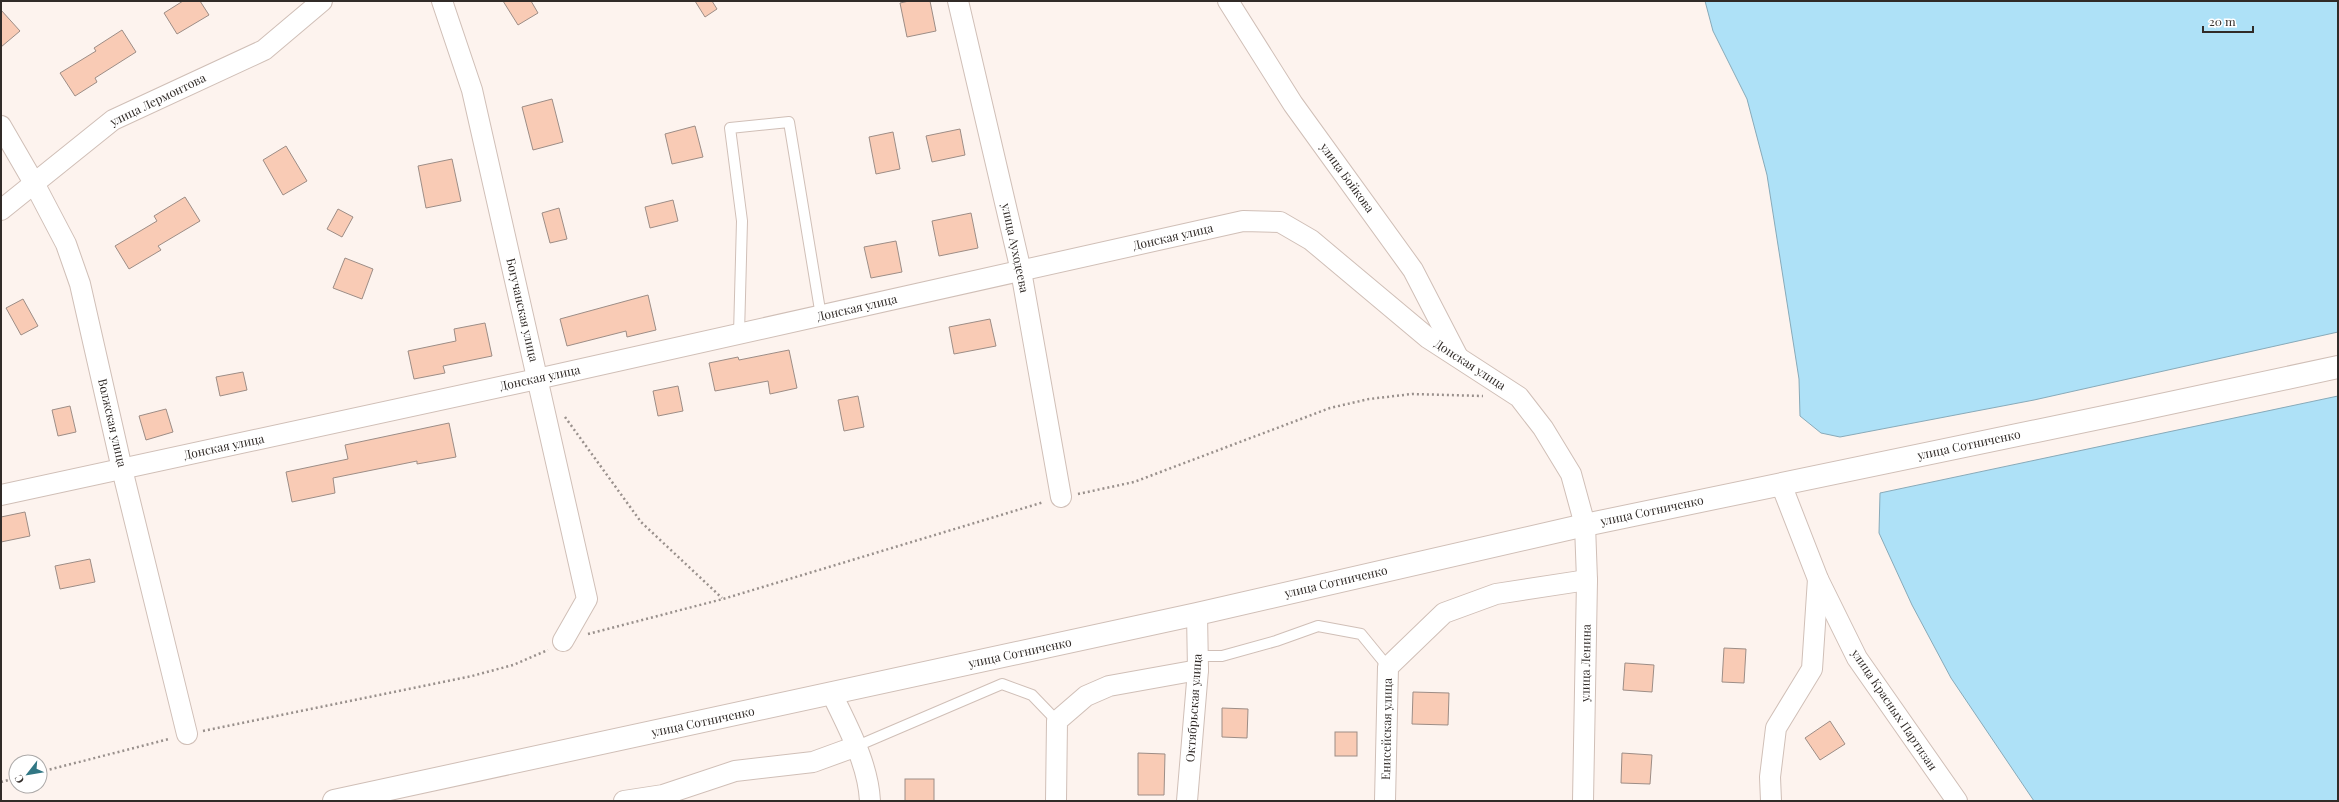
<svg xmlns="http://www.w3.org/2000/svg" width="2339" height="802" font-family="'Playfair Display',serif">
<rect width="100%" height="100%" fill="#fdf3ee"/>
<g fill="#aee1f7" stroke="#88aab9">
<polygon points="1705,1 2338,1 2338,332 2034,400 1840,437 1821,433 1800,416 1799,379 1767,175 1747,99 1713,31"/>
<polygon points="2338,396 2338,801 2034,801 1951,678 1912,605 1879,533 1880,493"/>
</g>
<g fill="#f9cbb5" stroke="#9d8d86">
<polygon points="183,1 200,1 209,15 177,34 164,13"/>
<polygon points="503,1 531,1 538,13 518,25"/>
<polygon points="695,1 712,1 717,9 705,17"/>
<polygon points="909,1 930,1 936,31 907,37 900,3"/>
<polygon points="1,10 20,31 1,47"/>
<polygon points="122,30 136,52 95,78 97,82 75,96 60,73 96,51 94,48"/>
<polygon points="552,99 563,142 533,150 522,107"/>
<polygon points="695,126 703,157 672,164 665,134"/>
<polygon points="960,129 965,155 932,162 926,136"/>
<polygon points="893,132 900,169 876,174 869,137"/>
<polygon points="286,146 307,181 283,195 263,160"/>
<polygon points="452,159 461,201 426,208 418,166"/>
<polygon points="185,197 200,221 158,246 161,250 129,269 115,246 157,221 154,216"/>
<polygon points="673,200 678,221 650,228 645,207"/>
<polygon points="559,208 567,239 550,243 542,213"/>
<polygon points="338,209 353,217 342,237 327,229"/>
<polygon points="971,213 978,248 939,256 932,221"/>
<polygon points="896,241 902,272 871,278 864,247"/>
<polygon points="345,258 373,269 362,299 333,288"/>
<polygon points="648,295 656,330 627,337 626,331 567,346 560,319"/>
<polygon points="23,299 38,326 21,335 6,308"/>
<polygon points="990,319 996,346 954,354 949,327"/>
<polygon points="485,323 492,356 443,366 445,373 414,379 408,351 456,341 454,329"/>
<polygon points="789,350 797,388 770,394 768,381 715,391 709,363 738,357 739,360"/>
<polygon points="243,372 247,390 220,396 216,377"/>
<polygon points="678,386 683,411 658,416 653,391"/>
<polygon points="858,396 864,427 844,431 838,400"/>
<polygon points="70,406 76,432 58,436 52,410"/>
<polygon points="166,409 173,432 146,440 139,416"/>
<polygon points="449,423 456,457 417,464 417,461 333,478 335,493 292,502 286,472 348,459 345,445"/>
<polygon points="25,512 30,536 1,542 1,517"/>
<polygon points="90,559 95,582 60,589 55,566"/>
<polygon points="1724,648 1746,649 1744,683 1722,682"/>
<polygon points="1625,663 1654,665 1652,692 1623,690"/>
<polygon points="1413,692 1449,693 1448,725 1412,724"/>
<polygon points="1222,708 1248,709 1247,738 1222,737"/>
<polygon points="1830,721 1845,744 1820,760 1805,738"/>
<rect x="1335" y="732" width="22" height="24"/>
<polygon points="1138,753 1165,754 1164,795 1138,795"/>
<polygon points="1622,753 1652,755 1650,784 1621,783"/>
<rect x="905" y="779" width="29" height="22"/>
</g>
<g fill="none" stroke-linecap="round" stroke-linejoin="round">
<defs>
<g id="lane">
<polyline points="739,334 742,221 730,128 789,122 821,316"/>
<polyline points="1198,656 1222,656 1276,641 1318,626 1361,634 1388,667"/>
<polyline points="857,746 1002,684 1032,695 1057,721"/>
</g>
<g id="street">
<polyline points="442,1 472,90 587,599 563,641"/>
<polyline points="958,1 1021,271 1061,497"/>
<polyline points="1228,1 1293,104 1413,270 1458,357"/>
<polyline points="1,126 34,183 66,244 80,284 122,469 187,734"/>
<polyline points="1,210 113,120 264,50 322,1"/>
<polyline points="1781,484 1818,579 1857,658 1957,801"/>
<polyline points="1,495 537,379 1243,221 1280,222 1311,240 1428,338 1519,397 1543,428 1571,474 1585,525 1587,580 1583,801"/>
<path d="M 832,694 C 848,728 868,763 870,801"/>
<polyline points="624,801 663,795 735,771 813,762 857,746"/>
<polyline points="1056,801 1057,721 1086,696 1109,686 1198,670"/>
<polyline points="1187,801 1198,670 1197,614"/>
<polyline points="1385,801 1388,667 1444,613 1496,594 1587,580"/>
<polyline points="1771,801 1770,777 1776,728 1812,669 1818,579"/>
</g>
<polyline id="primary" points="334,801 1197,614 1585,525 2128,412 2338,367"/>
</defs>
<use href="#lane" stroke="#d0bfb7" stroke-width="12"/>
<use href="#street" stroke="#d0bfb7" stroke-width="22"/>
<use href="#primary" stroke="#d0bfb7" stroke-width="24"/>
<g stroke="#99908c" stroke-width="2.5" stroke-dasharray="2 3" stroke-linecap="butt">
<polyline points="565,417 641,522 722,598"/>
<polyline points="1078,494 1134,482 1330,408 1369,399 1412,394 1483,396"/>
<polyline points="588,634 723,599 1044,502"/>
<polyline points="203,731 472,676 513,665 548,650"/>
<polyline points="40,772 169,739"/>
<polyline points="1,782 16,778"/>
</g>
<use href="#lane" stroke="#fff" stroke-width="10"/>
<use href="#street" stroke="#fff" stroke-width="20"/>
<use href="#primary" stroke="#fff" stroke-width="22"/>
</g>
<g text-anchor="middle" stroke-width="3.5" stroke-linejoin="round" paint-order="stroke">
<g font-size="12" fill="#312b28" stroke="#fff">
<text transform="translate(158 100) rotate(-26)" y="4">улица Лермонтова</text>
<text transform="translate(1347 178) rotate(54)" y="4">улица Бойкова</text>
<text transform="translate(1173 237) rotate(-13)" y="4">Донская улица</text>
<text transform="translate(1015 248) rotate(78)" y="4">улица Ауходеева</text>
<text transform="translate(857 308) rotate(-13)" y="4">Донская улица</text>
<text transform="translate(522 310) rotate(77)" y="4">Богучанская улица</text>
<text transform="translate(1470 365) rotate(33)" y="4">Донская улица</text>
<text transform="translate(540 378) rotate(-12)" y="4">Донская улица</text>
<text transform="translate(112 423) rotate(77)" y="4">Волжская улица</text>
<text transform="translate(1969 445) rotate(-12)" y="4">улица Сотниченко</text>
<text transform="translate(224 447) rotate(-12)" y="4">Донская улица</text>
<text transform="translate(1652 511) rotate(-12)" y="4">улица Сотниченко</text>
<text transform="translate(1336 582) rotate(-13)" y="4">улица Сотниченко</text>
<text transform="translate(1020 653) rotate(-12)" y="4">улица Сотниченко</text>
<text transform="translate(1586 663) rotate(-89)" y="4">улица Ленина</text>
<text transform="translate(1194 708) rotate(-86)" y="4">Октябрьская улица</text>
<text transform="translate(1894 710) rotate(56)" y="4">улица Красных Партизан</text>
<text transform="translate(703 722) rotate(-12)" y="4">улица Сотниченко</text>
<text transform="translate(1387 729) rotate(-89)" y="4">Енисейская улица</text>
</g>
</g>
<rect width="2339" height="802" fill="none" stroke="#312b28" stroke-width="4"/>
<g transform="translate(28 774) rotate(239)"><circle r="19" fill="#ffffff" stroke="#adaaa9"/>
<path d="M0-3L7 15L0 10L-7 15Z" fill="#317784"/>
<text y="-6" font-size="11" font-weight="bold" text-anchor="middle" fill="#312b28">С</text>
</g>
<path d="M2203 26v6h50v-6" fill="none" stroke="#312b28" stroke-width="2"/>
<text x="2209" y="26" font-size="12" fill="#312b28" stroke="#ffffff" stroke-width="3" paint-order="stroke">20 m</text>
</svg>
